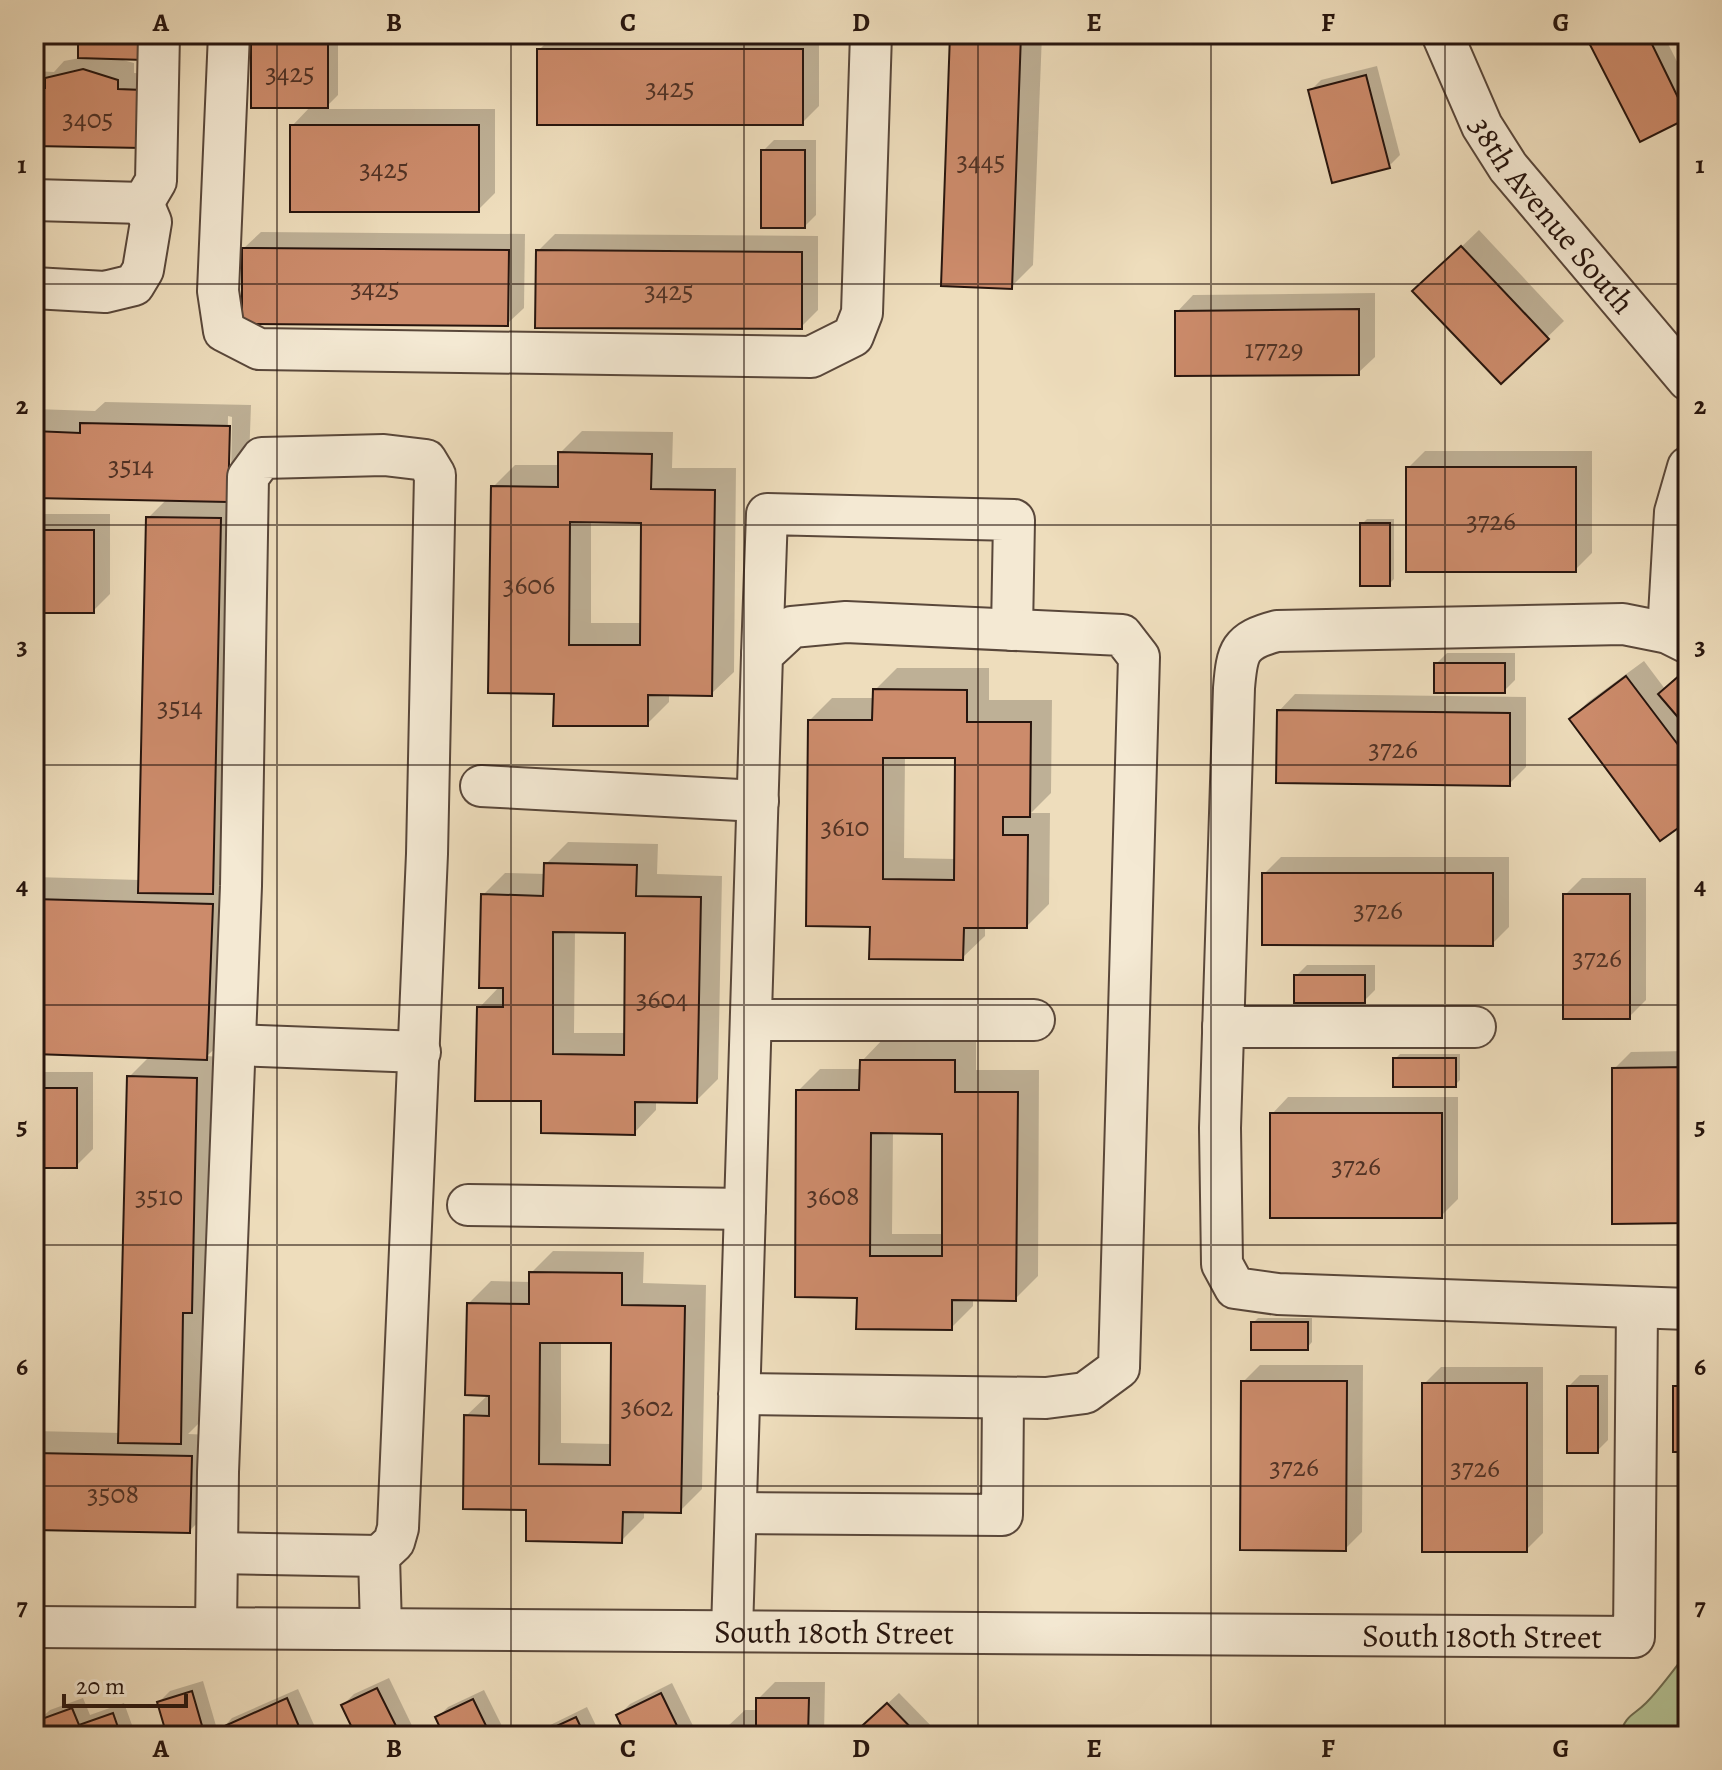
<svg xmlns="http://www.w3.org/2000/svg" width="1722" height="1770" font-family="Alegreya,serif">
<rect width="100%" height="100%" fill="#eeddbc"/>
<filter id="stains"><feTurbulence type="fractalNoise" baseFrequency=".0025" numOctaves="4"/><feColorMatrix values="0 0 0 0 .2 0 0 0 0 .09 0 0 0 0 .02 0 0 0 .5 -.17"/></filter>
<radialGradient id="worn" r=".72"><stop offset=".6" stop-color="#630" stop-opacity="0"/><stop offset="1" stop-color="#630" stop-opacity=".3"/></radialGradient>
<path fill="#b4c294" stroke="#6e6c51" stroke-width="2" d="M 1688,1648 L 1688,1736 L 1619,1736 C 1627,1713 1632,1717 1646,1703 C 1661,1688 1674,1669 1687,1653 Z"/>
<g fill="#0003" fill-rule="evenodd">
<polygon points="80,34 119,59 134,63 134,73 159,74 158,129 34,144 34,71 54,72 64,61 80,58"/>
<polygon points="255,34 338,34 338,95 324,109 495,109 495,193 478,210 292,126 311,106 253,36"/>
<polygon points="555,34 819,34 819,106 802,123 539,50"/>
<polygon points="952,34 1042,34 1033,265 1011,287"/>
<polygon points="1595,34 1663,34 1688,83 1688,116 1641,139 1590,39"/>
<polygon points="1377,66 1400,155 1389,166 1310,91 1321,80"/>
<polygon points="774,140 816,140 816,215 805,226 763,151"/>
<polygon points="1479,230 1564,321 1501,382 1432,275"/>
<polygon points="261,232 525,234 524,308 507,324 244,248"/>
<polygon points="555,234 818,236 818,310 801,327 538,251"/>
<polygon points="1375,293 1375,357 1358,373 1177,312 1193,295"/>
<path d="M 105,402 L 251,405 L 228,1036 L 207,1056 L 219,1057 L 214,1289 L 205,1298 L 202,1420 L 188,1434 L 213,1435 L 212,1509 L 189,1531 L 34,1528 L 34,1431 L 121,1433 L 129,1077 L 150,1056 L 34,1052 L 34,877 L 140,880 L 148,518 L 167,499 L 34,496 L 34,409 L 95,411 ZM 228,416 L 232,417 L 231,480 L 227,480 Z"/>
<path d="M 582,431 L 673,432 L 672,468 L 736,468 L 734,672 L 711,694 L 669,693 L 669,702 L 647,724 L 556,692 L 493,487 L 515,465 L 560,465 L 560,453 ZM 591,521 L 643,521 L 642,623 L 591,623 Z"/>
<polygon points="1425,451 1592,451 1592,553 1575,570 1408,468"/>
<polygon points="34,514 110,514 110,594 93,611 34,611"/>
<polygon points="1367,519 1394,519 1394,579 1389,584 1362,524"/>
<polygon points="1447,653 1515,653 1515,680 1504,691 1436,664"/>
<polygon points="1644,661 1665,689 1686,671 1688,674 1688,818 1571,719 1588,702"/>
<path d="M 897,668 L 989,668 L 989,700 L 1052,700 L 1051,793 L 1031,813 L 1050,813 L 1049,904 L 1027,926 L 985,926 L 985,936 L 962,958 L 872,925 L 810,720 L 832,698 L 875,698 L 875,690 ZM 905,756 L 957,756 L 956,859 L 904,858 Z"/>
<polygon points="1295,694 1526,697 1526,767 1509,784 1279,711"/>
<path d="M 568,842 L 658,844 L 657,874 L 722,876 L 718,1079 L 696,1101 L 656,1100 L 656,1110 L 634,1133 L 543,1099 L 479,1008 L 500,986 L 483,895 L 505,873 L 546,874 L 546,864 ZM 575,930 L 627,931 L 626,1033 L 574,1033 Z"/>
<polygon points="1281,857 1509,857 1509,927 1492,944 1264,874"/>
<polygon points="1582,878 1646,878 1646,1000 1629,1017 1565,895"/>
<polygon points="1307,965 1375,965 1375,990 1364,1001 1296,976"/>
<path d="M 884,1038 L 976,1039 L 976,1070 L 1039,1070 L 1038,1276 L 1015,1299 L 973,1298 L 973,1306 L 951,1328 L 859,1296 L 798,1091 L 820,1069 L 862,1069 L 862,1061 ZM 893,1131 L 944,1132 L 944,1234 L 892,1234 Z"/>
<polygon points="1688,1051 1688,1221 1614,1069 1631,1052"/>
<polygon points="1400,1054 1460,1054 1460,1080 1455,1085 1395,1059"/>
<polygon points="34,1072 93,1072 93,1149 76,1166 34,1166"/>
<polygon points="1288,1097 1458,1097 1458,1199 1441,1216 1272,1114"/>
<path d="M 553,1251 L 644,1252 L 643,1283 L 706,1285 L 702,1489 L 680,1511 L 644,1510 L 644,1518 L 621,1541 L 528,1508 L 466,1416 L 489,1394 L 469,1303 L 491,1281 L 531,1282 L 531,1273 ZM 561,1341 L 613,1341 L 612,1444 L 561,1443 Z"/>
<polygon points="1258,1318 1312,1318 1312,1342 1307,1348 1253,1323"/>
<polygon points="1260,1365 1363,1365 1362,1532 1345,1549 1243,1382"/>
<polygon points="1441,1367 1543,1367 1543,1533 1526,1550 1424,1384"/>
<polygon points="1580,1375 1608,1375 1608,1440 1597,1451 1569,1386"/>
<polygon points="1686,1376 1688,1376 1688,1450 1675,1387"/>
<polygon points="389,1678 417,1736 358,1736 343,1705 354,1694"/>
<polygon points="203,1681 219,1736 169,1736 159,1702 170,1691"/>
<polygon points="775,1682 825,1682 824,1736 728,1736 728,1726 745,1710 758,1710 758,1699"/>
<polygon points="672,1683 698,1736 629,1736 619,1715 630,1704"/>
<polygon points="298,1689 319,1736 224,1736 221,1730 232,1718"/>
<polygon points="484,1690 507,1736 446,1736 437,1718 448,1707"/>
<polygon points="899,1693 941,1736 854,1736 857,1732"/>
<polygon points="83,1698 90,1715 124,1703 136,1736 44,1736 38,1721 50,1710"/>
<polygon points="587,1707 601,1736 533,1736 538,1731"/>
</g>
<g fill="#cc8b6b" stroke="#27150e" stroke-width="2" fill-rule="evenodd">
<polygon points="78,34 144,34 144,60 78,58"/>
<polygon points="950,34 1021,34 1012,289 941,286"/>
<polygon points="1597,34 1647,34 1688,118 1640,142 1587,39"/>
<rect x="251" y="35" width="77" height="73"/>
<rect x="537" y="49" width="266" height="76"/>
<polygon points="83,69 118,80 118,89 143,90 142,148 34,146 34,88 45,88 45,78"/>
<polygon points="1366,75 1390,168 1332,183 1308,90"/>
<rect x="290" y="125" width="189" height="87"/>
<rect x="761" y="150" width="44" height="78"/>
<polygon points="1461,246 1549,339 1501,384 1412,291"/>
<polygon points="242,248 509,250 508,326 242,324"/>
<polygon points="536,250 802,252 802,329 535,328"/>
<polygon points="1359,309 1359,375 1175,376 1175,311"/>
<polygon points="80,423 230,426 228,502 34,498 34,431 80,433"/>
<path d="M 558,452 L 652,454 L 651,489 L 715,490 L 712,696 L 648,695 L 648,726 L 553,726 L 554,694 L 488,693 L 491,486 L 558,487 ZM 570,522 L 641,523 L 640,645 L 569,645 Z"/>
<rect x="1406" y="467" width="170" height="105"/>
<polygon points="146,517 221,518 213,894 138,893"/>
<rect x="1360" y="523" width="30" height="63"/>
<rect x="34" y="530" width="60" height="83"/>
<rect x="1434" y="663" width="71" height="30"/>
<polygon points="1680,675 1688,684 1688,729 1658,694"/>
<polygon points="1626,676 1688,758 1688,821 1660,841 1569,719"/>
<path d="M 873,689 L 967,690 L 967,722 L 1031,722 L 1030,817 L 1003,817 L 1003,835 L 1028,835 L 1027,928 L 964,928 L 963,960 L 869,959 L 870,927 L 806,926 L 808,720 L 872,720 ZM 883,758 L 955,758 L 954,880 L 883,879 Z"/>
<polygon points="1277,710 1510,713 1510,786 1276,783"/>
<path d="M 544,863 L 637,865 L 636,896 L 701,897 L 697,1103 L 635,1102 L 635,1135 L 541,1133 L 541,1101 L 475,1101 L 477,1007 L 503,1007 L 503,988 L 479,988 L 481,894 L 543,896 ZM 553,932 L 625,933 L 624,1055 L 553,1054 Z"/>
<polygon points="1262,873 1493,873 1493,946 1262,945"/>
<rect x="1563" y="894" width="67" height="125"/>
<polygon points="34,899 213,904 207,1060 34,1054"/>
<rect x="1294" y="975" width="71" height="28"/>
<rect x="1393" y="1058" width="63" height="29"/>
<path d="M 860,1060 L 955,1060 L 955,1092 L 1018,1092 L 1016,1301 L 952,1300 L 952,1330 L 856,1329 L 857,1298 L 795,1297 L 796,1090 L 859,1090 ZM 871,1133 L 942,1134 L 942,1256 L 870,1256 Z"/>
<polygon points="1688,1067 1688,1223 1612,1224 1612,1068"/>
<polygon points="127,1076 197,1078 192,1313 183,1313 181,1444 118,1443"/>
<rect x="34" y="1088" width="43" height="80"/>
<rect x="1270" y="1113" width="172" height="105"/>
<path d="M 529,1272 L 622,1273 L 622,1305 L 685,1306 L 681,1513 L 623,1512 L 622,1543 L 526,1541 L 526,1510 L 463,1509 L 464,1415 L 489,1416 L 489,1396 L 465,1395 L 467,1303 L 529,1304 ZM 540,1343 L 611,1343 L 610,1465 L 539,1464 Z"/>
<rect x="1251" y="1322" width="57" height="28"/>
<polygon points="1241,1381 1347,1381 1346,1551 1240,1550"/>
<rect x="1422" y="1383" width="105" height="169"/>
<rect x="1567" y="1386" width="31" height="67"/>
<rect x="1673" y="1386" width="15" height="66"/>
<polygon points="34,1453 192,1456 190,1533 34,1530"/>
<polygon points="377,1688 401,1736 356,1736 341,1705"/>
<polygon points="192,1691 205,1736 167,1736 157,1702"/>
<polygon points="661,1693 682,1736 626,1736 616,1715"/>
<polygon points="287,1698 303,1736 222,1736 218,1729"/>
<polygon points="756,1698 809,1698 808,1736 726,1736 726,1726 756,1726"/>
<polygon points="473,1699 491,1736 444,1736 435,1717"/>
<polygon points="887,1703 919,1736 851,1736"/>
<polygon points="72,1708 79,1725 113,1713 121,1736 42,1736 36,1721"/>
<polygon points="576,1717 585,1736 535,1736"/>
</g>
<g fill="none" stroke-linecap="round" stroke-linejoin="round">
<defs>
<g id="minor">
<polyline points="229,34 218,291 224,331 259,349 811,357 853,336 862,313 871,34"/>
<path id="s1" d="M 1442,34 L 1482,126 L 1508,167 L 1688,380"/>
<polyline points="34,200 143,203 156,181 159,34"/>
<polyline points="34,288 105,292 134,285 143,270 151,222 143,203"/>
<polyline points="1668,633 1675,512 1688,467"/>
<path d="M 1688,643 L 1668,633 L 1623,624 L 1277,631 C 1239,641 1237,651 1234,688 L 1220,1128 L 1222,1264 L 1235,1288 L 1278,1294 L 1688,1309"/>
<polyline points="762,655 767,514 1014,520 1012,630"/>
<polyline points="481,786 758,801"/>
<polyline points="751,1020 1034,1020"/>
<polyline points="1223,1027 1475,1027"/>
<polyline points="235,1045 420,1052"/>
<polyline points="468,1205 745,1209"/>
<polyline points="736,1513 1002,1515 1003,1398"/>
<polyline points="217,1553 379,1556"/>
<path id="s2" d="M 34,1627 L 1634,1637 L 1637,1308"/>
<polyline points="216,1628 218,1472 241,886 248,477 262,458 384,455 426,460 435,475 427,854 398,1528 394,1542 379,1556 381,1628"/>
<polyline points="732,1631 762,655 792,627 846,622 1122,635 1139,657 1119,1368 1085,1393 1046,1398 739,1394"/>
</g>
</defs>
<use href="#minor" stroke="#59473a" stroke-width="44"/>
<use href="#minor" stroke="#f4e9d3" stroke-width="40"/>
</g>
<path fill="none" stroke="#27150e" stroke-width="2" stroke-opacity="0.55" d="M 277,34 L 277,1736M 511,34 L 511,1736M 744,34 L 744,1736M 978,34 L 978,1736M 1211,34 L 1211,1736M 1445,34 L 1445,1736M 34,284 L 1688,284M 34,525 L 1688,525M 34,765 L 1688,765M 34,1005 L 1688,1005M 34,1245 L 1688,1245M 34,1486 L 1688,1486"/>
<g text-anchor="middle" stroke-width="7" stroke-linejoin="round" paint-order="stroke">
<g font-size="28" fill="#503225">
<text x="290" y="82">3425</text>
<text x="670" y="97">3425</text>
<text x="88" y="128">3405</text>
<text x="981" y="170">3445</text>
<text x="384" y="178">3425</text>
<text x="375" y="297">3425</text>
<text x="669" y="300">3425</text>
<text x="1274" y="358">17729</text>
<text x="131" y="475">3514</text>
<text x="1491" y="530">3726</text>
<text x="529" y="594">3606</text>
<text x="180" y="716">3514</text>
<text x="1393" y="758">3726</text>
<text x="845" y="836">3610</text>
<text x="1378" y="919">3726</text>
<text x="1597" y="967">3726</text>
<text x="662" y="1008">3604</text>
<text x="1356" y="1175">3726</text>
<text x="159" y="1205">3510</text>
<text x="833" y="1205">3608</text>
<text x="647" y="1416">3602</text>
<text x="1294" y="1476">3726</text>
<text x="1475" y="1477">3726</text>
<text x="113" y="1503">3508</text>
</g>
<g font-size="32" fill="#27150e" stroke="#f4e9d3">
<text dy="11" stroke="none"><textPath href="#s1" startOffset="214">38th Avenue South</textPath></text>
<text dy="11" stroke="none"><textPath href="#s2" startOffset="800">South 180th Street</textPath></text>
<text dy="11" stroke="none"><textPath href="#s2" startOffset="1448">South 180th Street</textPath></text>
</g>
</g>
<rect width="1722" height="1770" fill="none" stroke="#eeddbc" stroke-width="88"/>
<path d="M64 1694v12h122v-12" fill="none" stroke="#27150e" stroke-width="4"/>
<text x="76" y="1694" font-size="24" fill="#27150e" stroke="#f4e9d3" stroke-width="6" paint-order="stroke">20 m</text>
<rect x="44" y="44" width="1634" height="1682" fill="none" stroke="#27150e" stroke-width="3"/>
<g font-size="26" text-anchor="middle" font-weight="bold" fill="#27150e">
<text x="161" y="31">A</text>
<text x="394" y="31">B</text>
<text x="628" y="31">C</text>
<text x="861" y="31">D</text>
<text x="1094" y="31">E</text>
<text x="1328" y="31">F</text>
<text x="1561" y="31">G</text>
<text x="22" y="173">1</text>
<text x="1700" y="173">1</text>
<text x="22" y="414">2</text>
<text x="1700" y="414">2</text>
<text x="22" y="654">3</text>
<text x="1700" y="654">3</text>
<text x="22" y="894">4</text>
<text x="1700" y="894">4</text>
<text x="22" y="1134">5</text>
<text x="1700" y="1134">5</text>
<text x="22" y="1375">6</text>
<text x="1700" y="1375">6</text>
<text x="22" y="1615">7</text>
<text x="1700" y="1615">7</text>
<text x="161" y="1757">A</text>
<text x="394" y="1757">B</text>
<text x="628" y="1757">C</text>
<text x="861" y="1757">D</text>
<text x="1094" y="1757">E</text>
<text x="1328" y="1757">F</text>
<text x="1561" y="1757">G</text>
</g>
<rect width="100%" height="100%" filter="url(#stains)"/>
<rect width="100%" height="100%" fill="url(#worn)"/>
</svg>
